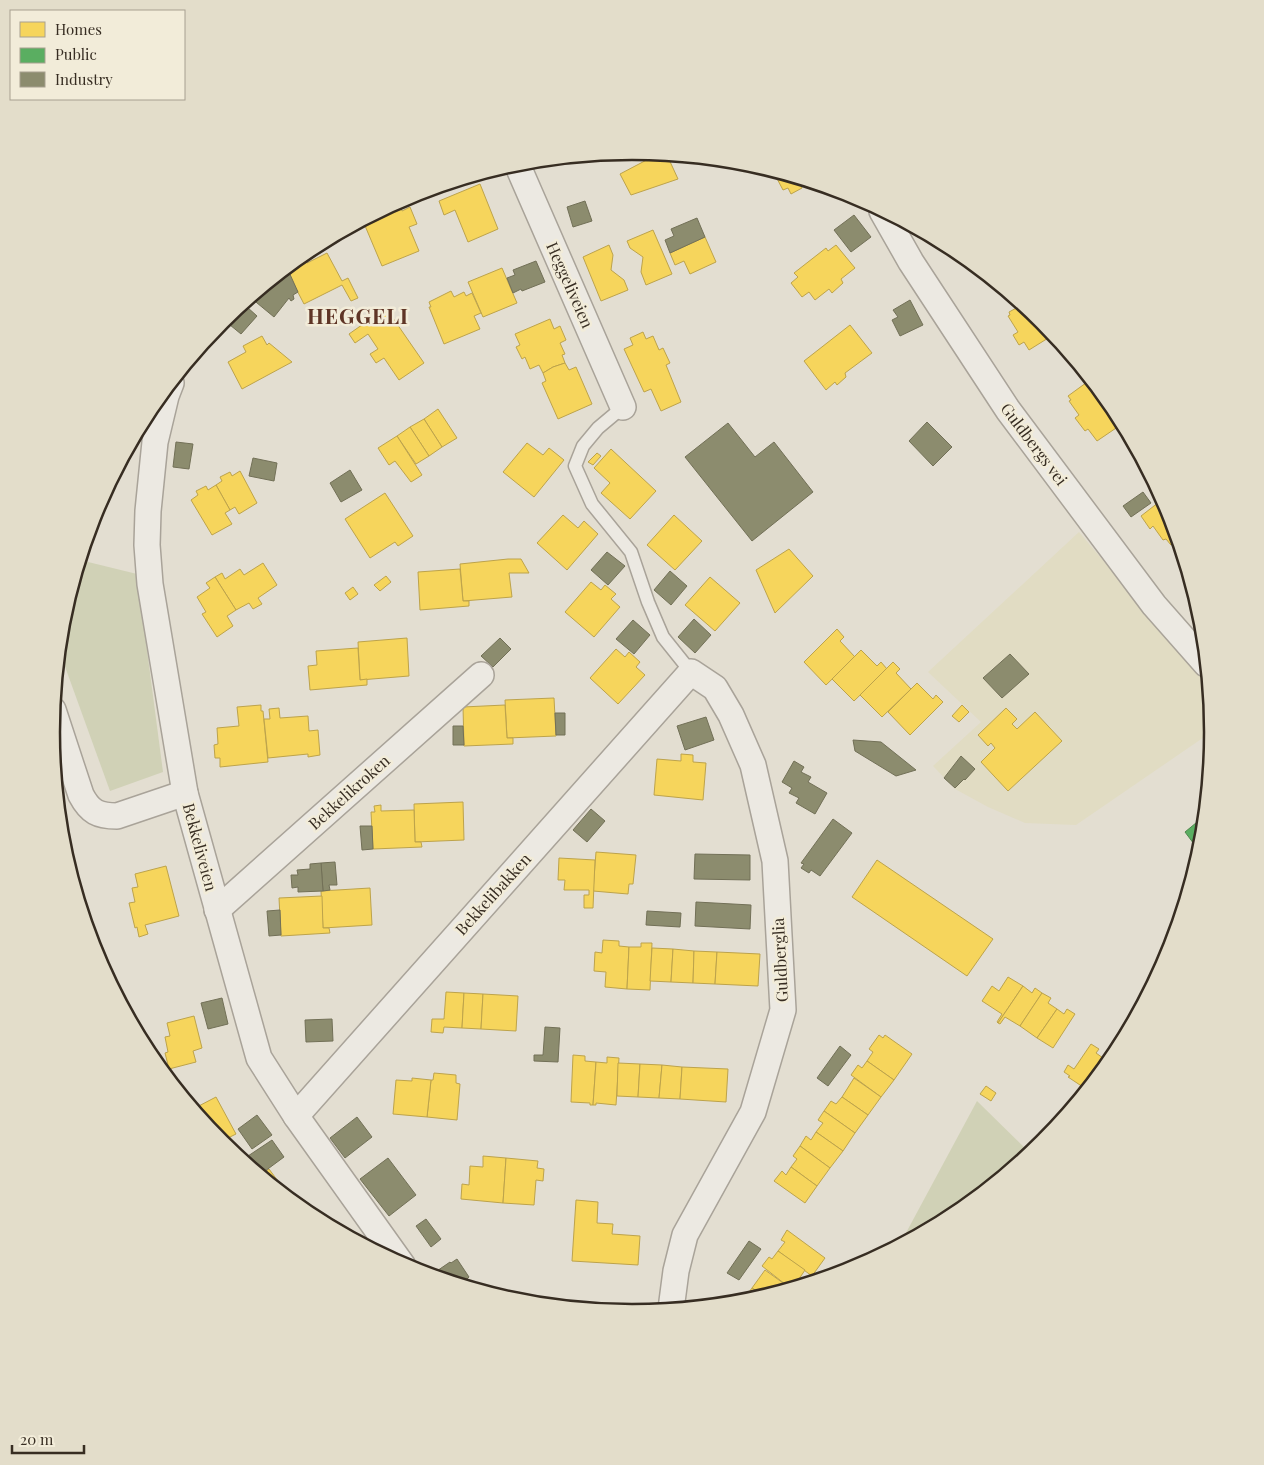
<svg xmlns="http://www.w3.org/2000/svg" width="1264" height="1465" font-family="'Playfair Display',serif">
<rect width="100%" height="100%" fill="#e3ded1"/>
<polygon fill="#e1dcc3" points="1079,532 1208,685 1213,731 1076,825 1025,823 988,807 955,789 933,766 981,722 928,672"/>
<g fill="#d0d1b6">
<polygon points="80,560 137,574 163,772 110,791 59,650 62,619"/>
<polygon points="977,1101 1030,1153 954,1216 900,1244"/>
</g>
<g fill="#f6d55c" stroke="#bda34b">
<polygon points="658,154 667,155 678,179 631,195 620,174"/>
<polygon points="773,171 803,180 800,182 802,188 791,194 788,188 783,190"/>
<polygon points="480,184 498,229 468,242 455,210 444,215 439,201"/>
<polygon points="398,202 402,211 410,207 417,224 409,227 419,251 382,266 363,221"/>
<polygon points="653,230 672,274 646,285 641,272 643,257 630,248 627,241"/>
<polygon points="705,237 716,262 690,274 684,261 675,265 670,253"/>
<polygon points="609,245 613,255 611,270 624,280 628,290 601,301 583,257"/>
<polygon points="836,245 855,268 841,279 843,283 832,293 829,289 815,300 809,292 802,297 791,283 798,277 794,273 826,248 828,251"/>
<polygon points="327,253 342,281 348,278 358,298 351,301 342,285 304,304 288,273 296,269 294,266 305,260 307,263"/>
<polygon points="502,268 517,303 483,317 468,282"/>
<polygon points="451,291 454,297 464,292 466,296 472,293 481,313 474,316 480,329 444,344 429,307 431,307 429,302"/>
<polygon points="1022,305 1043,322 1053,335 1029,350 1024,342 1019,345 1013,335 1018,332 1008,316 1010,315 1009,312"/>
<polygon points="386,308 424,363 399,380 384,358 376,363 370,354 378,349 368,334 355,343 349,334"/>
<polygon points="550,319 554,329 560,326 566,340 560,343 565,354 562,355 565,363 553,367 543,373 539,365 530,369 525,357 522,359 516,347 520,345 515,334"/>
<polygon points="850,325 872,353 845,373 846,377 837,385 835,382 826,390 804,361"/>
<polygon points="643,332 646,339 653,336 659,350 663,348 670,363 666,365 681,402 661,411 651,389 644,392 624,349 633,345 630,338"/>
<polygon points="262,336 267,345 269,343 292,362 242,389 228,362 246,352 243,346"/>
<polygon points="565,363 569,370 576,367 592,404 558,419 542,383 546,381 543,373 553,367"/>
<polygon points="1090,380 1115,410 1122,424 1097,441 1088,429 1085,431 1075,418 1079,415 1069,401 1071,400 1068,396"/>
<polygon points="438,409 457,438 442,447 424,419"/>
<polygon points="424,419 442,447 429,456 410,427"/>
<polygon points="410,427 429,456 416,464 397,436"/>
<polygon points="397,436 422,475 411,482 395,461 389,465 378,448"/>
<polygon points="527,443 543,455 549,448 564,460 534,497 503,472"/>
<polygon points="611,449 656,491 630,519 601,493 610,483 594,468"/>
<polygon points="597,453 601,456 593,465 588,462"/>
<polygon points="240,471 257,503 239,514 235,507 230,510 216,485 222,481 220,477 230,472 232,476"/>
<polygon points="216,485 230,510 225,513 232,524 212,535 191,500 198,495 196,491 206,486 208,490"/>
<polygon points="385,493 413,536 398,546 395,542 370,558 345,519"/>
<polygon points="1163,499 1169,511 1178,541 1171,545 1166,539 1163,540 1153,526 1150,529 1141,516"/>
<polygon points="563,515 578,528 584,521 598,534 567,570 537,543"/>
<polygon points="674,515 702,541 675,570 647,545"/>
<polygon points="789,549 813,576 775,613 756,570"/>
<polygon points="508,559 521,559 529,573 509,573 512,597 463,601 460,564"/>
<polygon points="263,563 277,585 258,598 262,604 253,609 249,603 236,610 215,577 222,573 225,579 240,569 244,575"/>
<polygon points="460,569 463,601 469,601 469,606 420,610 418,572"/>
<polygon points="386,576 391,582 380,591 374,585"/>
<polygon points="215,577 236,610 227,616 233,626 217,637 202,614 206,612 197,597 210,588 206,583"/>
<polygon points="710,577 740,603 715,631 685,605"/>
<polygon points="591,582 601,590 605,585 616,594 611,599 620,607 594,637 565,612"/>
<polygon points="353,587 358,594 350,600 345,593"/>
<polygon points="837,629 844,637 840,641 855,657 826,685 804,662"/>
<polygon points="407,638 409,676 360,680 358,642"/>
<polygon points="358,648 360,680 367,679 367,685 310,690 308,666 317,665 316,651"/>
<polygon points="616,649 625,657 629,652 640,662 636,667 645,675 618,704 590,678"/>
<polygon points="861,650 877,666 881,662 887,669 854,701 832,679"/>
<polygon points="893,662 900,669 896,673 911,689 882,717 860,695"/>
<polygon points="917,683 933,699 936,695 943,702 910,735 888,712"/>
<polygon points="554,698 556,736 507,738 505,700"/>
<polygon points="261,705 261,711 263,711 268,762 220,767 220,758 215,758 214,745 218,744 217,728 239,726 237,707"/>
<polygon points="505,705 507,738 513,738 513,744 464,746 463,707"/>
<polygon points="962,705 969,712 959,722 952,716"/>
<polygon points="279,708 280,718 308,716 309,731 318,730 320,755 308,757 308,754 268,758 264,719 270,719 269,709"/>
<polygon points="1006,708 1017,719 1012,724 1017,729 1035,712 1062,741 1008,791 981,762 995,748 991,743 988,746 978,735"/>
<polygon points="681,754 693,755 693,762 706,763 703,800 654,795 657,759 681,761"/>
<polygon points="463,802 464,840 415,842 414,804"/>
<polygon points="381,805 381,811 414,810 415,842 421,842 422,847 373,849 371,812 375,812 374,806"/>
<polygon points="65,822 73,854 66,856 62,846 60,823"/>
<polygon points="596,852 636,855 633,884 629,884 628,894 593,891"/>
<polygon points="559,858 595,860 593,908 584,908 584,895 589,895 589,890 564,890 565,880 558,880"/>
<polygon points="877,860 993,939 967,976 852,897"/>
<polygon points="166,866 179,916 145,925 148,934 139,937 137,927 135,928 129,903 135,902 132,888 138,887 135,874"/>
<polygon points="370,888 372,925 323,928 321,891"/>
<polygon points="322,896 323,928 329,928 330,933 281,936 279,898"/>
<polygon points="603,940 619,941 619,946 629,947 627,989 605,987 606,972 594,971 595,952 602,953"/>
<polygon points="641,943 652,943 650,990 627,989 629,947 641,947"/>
<polygon points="652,948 673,949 671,982 650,981"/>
<polygon points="673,949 694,951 693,983 671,982"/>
<polygon points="694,951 717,952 715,984 693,983"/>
<polygon points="717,952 760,954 758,986 715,984"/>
<polygon points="1008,977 1023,986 998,1023 997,1022 1002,1014 982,1001 992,986 999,991"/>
<polygon points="1023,986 1032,993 1035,988 1042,993 1020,1026 1005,1017 1000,1024 998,1023"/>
<polygon points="446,992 464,993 462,1028 444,1027 443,1033 431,1032 432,1019 444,1019"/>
<polygon points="464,993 483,994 481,1029 462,1028"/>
<polygon points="1042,993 1051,998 1048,1003 1057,1009 1037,1038 1020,1026"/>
<polygon points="483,994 518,996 516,1031 481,1029"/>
<polygon points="1057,1009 1064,1014 1067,1009 1075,1014 1053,1048 1037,1038"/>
<polygon points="194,1016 202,1048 193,1051 196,1062 169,1069 165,1053 168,1052 165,1037 170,1036 167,1023"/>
<polygon points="879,1035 883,1038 885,1035 912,1054 894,1080 867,1061 873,1052 869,1049"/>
<polygon points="1091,1044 1099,1049 1096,1053 1103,1058 1083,1087 1068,1077 1070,1076 1064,1072 1068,1065 1074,1069"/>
<polygon points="573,1055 585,1056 585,1061 596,1062 593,1105 590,1105 590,1103 571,1102"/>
<polygon points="607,1057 619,1058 616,1105 596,1103 596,1105 593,1105 596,1062 607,1063"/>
<polygon points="1103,1058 1109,1062 1087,1089 1083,1087"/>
<polygon points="867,1061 894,1080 881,1097 851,1075 858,1065 862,1068"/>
<polygon points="618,1063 640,1064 638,1097 617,1096"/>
<polygon points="640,1064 662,1065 659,1098 638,1097"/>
<polygon points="662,1065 682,1067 680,1099 659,1098"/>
<polygon points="682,1067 728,1069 726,1102 680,1099"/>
<polygon points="434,1073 456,1075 456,1083 460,1084 457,1120 427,1117 431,1080 433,1080"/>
<polygon points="412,1078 431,1080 427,1117 393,1114 396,1080 412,1081"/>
<polygon points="854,1078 881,1097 868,1115 842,1097"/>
<polygon points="986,1086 996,1093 991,1101 980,1094"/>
<polygon points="216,1097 236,1134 220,1142 193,1109"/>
<polygon points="842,1097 868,1115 855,1133 824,1111 831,1101 836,1104"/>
<polygon points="824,1111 855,1133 843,1151 816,1132 823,1123 818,1120"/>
<polygon points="816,1132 843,1151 830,1168 800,1146 806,1136 811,1140"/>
<polygon points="800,1146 830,1168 817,1186 791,1167 797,1159 793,1156"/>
<polygon points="483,1156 506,1158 503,1203 461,1199 462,1184 469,1185 470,1166 483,1167"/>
<polygon points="506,1158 538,1161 537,1168 544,1169 543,1181 536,1180 534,1205 503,1203"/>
<polygon points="791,1167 817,1186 805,1203 774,1181 782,1171 786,1175"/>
<polygon points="269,1169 289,1196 287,1197 261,1175"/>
<polygon points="576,1200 598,1202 597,1223 613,1224 612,1234 640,1236 638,1265 572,1261"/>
<polygon points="787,1230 825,1258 812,1276 778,1251 785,1242 781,1240"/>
<polygon points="778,1251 805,1270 793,1288 790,1288 762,1266 769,1257 772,1259"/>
<polygon points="765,1270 790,1288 764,1296 752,1288"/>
<polygon points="752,1288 764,1296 742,1302"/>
</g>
<polygon fill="#5aae61" stroke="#50874e" points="1202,818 1204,821 1200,852 1185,832"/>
<g fill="#8c8c6e" stroke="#727057">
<polygon points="585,201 592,221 573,227 567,207"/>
<polygon points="854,215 871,237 851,252 834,230"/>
<polygon points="697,218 705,237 670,253 665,240 674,236 671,229"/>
<polygon points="536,261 545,282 522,291 521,289 513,293 507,278 515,275 513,270"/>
<polygon points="288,270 298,292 293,295 294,299 291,301 289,298 274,317 251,298"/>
<polygon points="910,300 923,325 900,336 892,320 898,317 893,310"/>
<polygon points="247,307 257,316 241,334 230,325"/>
<polygon points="927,422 952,447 933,466 909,441"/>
<polygon points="728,423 755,457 774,442 813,492 752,541 685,457"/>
<polygon points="176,442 193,444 189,469 173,467"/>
<polygon points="253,458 277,463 274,481 249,476"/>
<polygon points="350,470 362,490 341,502 330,483"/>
<polygon points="1143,492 1151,503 1131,517 1123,506"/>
<polygon points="607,552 625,566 608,585 591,570"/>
<polygon points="670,571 687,586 671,605 654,590"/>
<polygon points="694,619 711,635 695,653 678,637"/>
<polygon points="633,620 650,635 634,654 616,639"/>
<polygon points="500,638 511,649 493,667 481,656"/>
<polygon points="1010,654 1029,674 1002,698 983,678"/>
<polygon points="555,713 565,713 565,735 556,735"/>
<polygon points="706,717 714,740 685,750 677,726"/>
<polygon points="453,726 463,726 464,745 453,745"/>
<polygon points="853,740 881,742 916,770 896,776 855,751"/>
<polygon points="961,756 975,769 965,780 964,779 955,788 944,778"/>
<polygon points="794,761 804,767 801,772 811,777 808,782 827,793 815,814 796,803 799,798 789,793 792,788 782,782"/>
<polygon points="591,809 605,821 587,842 573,830"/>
<polygon points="833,819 852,833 820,876 811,870 809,873 801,868 804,864 801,863"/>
<polygon points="360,826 372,826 373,849 362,850"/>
<polygon points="72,854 78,878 73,879 66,856"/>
<polygon points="695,854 750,855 750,880 694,879"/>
<polygon points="335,862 337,885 329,885 330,890 323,891 321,863"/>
<polygon points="321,863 323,891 298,892 298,887 292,888 291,875 298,875 297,870 310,869 310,864"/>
<polygon points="696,902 751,905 750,929 695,926"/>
<polygon points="280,910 281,935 269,936 267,911"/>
<polygon points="647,911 681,913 680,927 646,925"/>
<polygon points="222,998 228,1024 208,1029 201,1003"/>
<polygon points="332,1019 333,1041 306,1042 305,1020"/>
<polygon points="545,1027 560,1028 558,1062 534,1061 534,1055 543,1055"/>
<polygon points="840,1046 851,1055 828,1086 817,1078"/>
<polygon points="257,1115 272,1135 252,1149 238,1129"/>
<polygon points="357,1117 372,1137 345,1158 330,1138"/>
<polygon points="272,1140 284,1157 261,1174 248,1156"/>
<polygon points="388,1158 416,1195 389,1216 360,1179"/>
<polygon points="426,1219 441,1239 431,1247 416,1226"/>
<polygon points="749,1241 761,1249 739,1280 727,1273"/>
<polygon points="457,1259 469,1277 461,1285 431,1275 450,1262 451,1263"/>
</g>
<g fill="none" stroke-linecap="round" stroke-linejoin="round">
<defs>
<polyline id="lane" points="623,407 598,428 583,446 575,466 592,504 631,552 648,602 663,637 691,672"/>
<g id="street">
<polyline points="517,164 623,407"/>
<polyline points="882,211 911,262 1008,410 1154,605 1206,664"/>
<polyline points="171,383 166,396 155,442 148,511 147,545 150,584 185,793 259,1058 296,1116 403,1266"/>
<path d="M 53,710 L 81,795 C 90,812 98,816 117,816 L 185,793"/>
<polyline points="217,910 481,675"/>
<polyline points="296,1116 691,672 715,688 731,715 753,765 775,861 783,1010 753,1112 685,1235 676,1271 671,1309"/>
</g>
</defs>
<use href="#lane" stroke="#a9a399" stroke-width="15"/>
<use href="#street" stroke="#a9a399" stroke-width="28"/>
<use href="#lane" stroke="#ece9e2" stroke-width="12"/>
<use href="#street" stroke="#ece9e2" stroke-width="25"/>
</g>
<g text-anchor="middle" stroke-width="5" stroke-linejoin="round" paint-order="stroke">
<g font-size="16" fill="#372d22" stroke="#f2ecd9">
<text transform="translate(570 285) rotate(66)" y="6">Heggeliveien</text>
<text transform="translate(1034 444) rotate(53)" y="6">Guldbergs vei</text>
<text transform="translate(349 792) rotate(-42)" y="6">Bekkelikroken</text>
<text transform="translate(200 847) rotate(75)" y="6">Bekkeliveien</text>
<text transform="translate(493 894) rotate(-48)" y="6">Bekkelibakken</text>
<text transform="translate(780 960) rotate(-93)" y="6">Guldberglia</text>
</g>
<g font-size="21" font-weight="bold" letter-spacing="1" fill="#5f3526" stroke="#f2ecd9">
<text x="358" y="324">HEGGELI</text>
</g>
</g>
<path d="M0 0H1264V1465H0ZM60 732a572 572 0 1 1 1144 0a572 572 0 1 1-1144 0Z" fill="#e3ddca" fill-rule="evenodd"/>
<path fill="none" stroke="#372d22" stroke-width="2.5" d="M60 732a572 572 0 1 1 1144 0a572 572 0 1 1-1144 0Z"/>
<rect x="10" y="10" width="175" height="90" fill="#f2ecd9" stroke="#a7a090"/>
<rect x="20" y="22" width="25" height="15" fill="#f6d55c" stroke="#a7a090"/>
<text x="55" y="35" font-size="15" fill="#372d22">Homes</text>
<rect x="20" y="48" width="25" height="15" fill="#5aae61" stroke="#a7a090"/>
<text x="55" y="60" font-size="15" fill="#372d22">Public</text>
<rect x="20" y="72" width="25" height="15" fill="#8c8c6e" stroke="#a7a090"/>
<text x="55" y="85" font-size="15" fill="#372d22">Industry</text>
<path d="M12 1445v8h72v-8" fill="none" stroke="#372d22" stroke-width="2.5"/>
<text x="20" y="1445" font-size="15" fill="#372d22" stroke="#f2ecd9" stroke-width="4" paint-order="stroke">20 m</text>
</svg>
